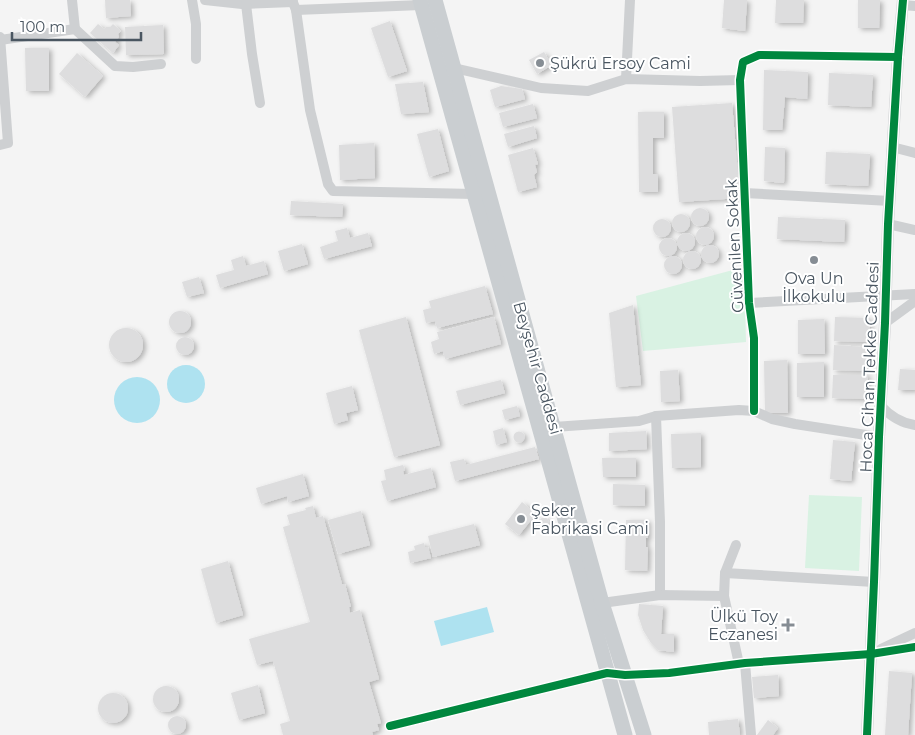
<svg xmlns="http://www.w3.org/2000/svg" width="915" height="735" font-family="Montserrat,sans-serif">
<defs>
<filter id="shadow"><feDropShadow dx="3" dy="2" stdDeviation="2.5" flood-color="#0004"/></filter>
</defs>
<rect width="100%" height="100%" fill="#f4f4f4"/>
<g fill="#d9f2e3">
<polygon points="744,267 746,342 643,351 636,296"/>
<polygon points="809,495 862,497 859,571 805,568"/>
</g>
<g fill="#aee2f0">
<circle cx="186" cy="384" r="19"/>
<circle cx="137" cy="400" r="23"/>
<polygon points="487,607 494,632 441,646 434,621"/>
</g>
<g fill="#ddddde" filter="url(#shadow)">
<polygon points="105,0 130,0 131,16 106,18"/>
<polygon points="724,0 747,0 745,31 722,28"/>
<polygon points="776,0 804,0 803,23 775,23"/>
<polygon points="858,0 880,0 879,28 858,28"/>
<polygon points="390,21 407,71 388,77 371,28"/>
<polygon points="98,24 104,29 106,27 110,27 113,24 121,31 118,34 119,37 115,42 119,45 113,53 90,33"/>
<polygon points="163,25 164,54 126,55 125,27"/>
<polygon points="25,48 49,48 49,91 26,91"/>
<polygon points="544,52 552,65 537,74 529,60"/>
<polygon points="77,53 103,76 85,97 59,74"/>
<polygon points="764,70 808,72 807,99 785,97 782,130 763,130"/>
<polygon points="829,73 873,75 871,107 828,105"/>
<polygon points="423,82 429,112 401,114 395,84"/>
<polygon points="501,86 522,89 525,99 495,107 490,90"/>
<polygon points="732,103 740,198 679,202 672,107"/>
<polygon points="533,104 537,118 503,127 499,113"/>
<polygon points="638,112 664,112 664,138 653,138 653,174 658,174 658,192 639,192"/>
<polygon points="534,126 537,138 508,147 504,134"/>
<polygon points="438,129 449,171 429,177 417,134"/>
<polygon points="374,143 375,178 340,180 339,145"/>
<polygon points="765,147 785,148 784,183 764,181"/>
<polygon points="533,148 538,164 535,165 537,172 534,175 537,187 518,192 508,155"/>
<polygon points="826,152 870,154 868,186 825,184"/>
<polygon points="291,201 343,204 342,217 290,215"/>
<circle cx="700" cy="217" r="9"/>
<circle cx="681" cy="223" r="9"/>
<polygon points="778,217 845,220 844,242 777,239"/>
<circle cx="662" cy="228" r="9"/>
<circle cx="705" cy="236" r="9"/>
<polygon points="347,228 350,238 368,233 372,246 324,259 320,247 338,241 335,231"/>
<circle cx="686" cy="242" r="9"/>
<circle cx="668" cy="247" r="9"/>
<polygon points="302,244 308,264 284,271 278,251"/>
<circle cx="710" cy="254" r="9"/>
<circle cx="692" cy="260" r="9"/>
<polygon points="243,256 246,266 264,261 268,274 220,288 216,275 234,270 231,260"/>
<circle cx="673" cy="265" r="9"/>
<polygon points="199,277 204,293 187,297 182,282"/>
<polygon points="485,286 493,314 437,328 435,321 426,323 423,310 431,308 429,301"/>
<polygon points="633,305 641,385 616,387 609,313"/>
<circle cx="180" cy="322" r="11"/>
<polygon points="406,317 440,445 394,457 359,330"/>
<polygon points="494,317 501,344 445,359 443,351 434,354 431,342 439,339 437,332"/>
<polygon points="835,317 870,318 869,342 834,341"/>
<polygon points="824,319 825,354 798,354 798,320"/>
<circle cx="126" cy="345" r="17"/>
<circle cx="185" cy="346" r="9"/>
<polygon points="834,345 868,347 867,371 833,370"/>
<polygon points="787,360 788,413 765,413 764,361"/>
<polygon points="824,362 824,397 797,397 797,363"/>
<polygon points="900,369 915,370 915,390 898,390"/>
<polygon points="678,370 680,401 661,402 660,371"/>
<polygon points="833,375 868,375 868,399 832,398"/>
<polygon points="501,380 505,393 460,405 456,391"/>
<polygon points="352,386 358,410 346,413 348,420 334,424 326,393"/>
<polygon points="517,406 520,416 505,420 502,410"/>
<polygon points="503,428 507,442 496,445 493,431"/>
<polygon points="646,431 647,449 609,451 609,433"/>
<circle cx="519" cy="437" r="5.5"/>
<polygon points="701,433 701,467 672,468 671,434"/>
<polygon points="833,440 855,442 851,481 830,479"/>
<polygon points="535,447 539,459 455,481 450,462 464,459 466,465"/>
<polygon points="602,458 636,458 636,477 603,477"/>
<polygon points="403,465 405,470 403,471 404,475 431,468 436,487 387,501 381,481 386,480 384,470"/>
<polygon points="303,474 309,496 288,502 287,496 261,504 256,488"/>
<polygon points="613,484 645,485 645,506 613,505"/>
<polygon points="522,502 536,514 519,535 505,524"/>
<polygon points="313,506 316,518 323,516 342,584 345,584 351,607 349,607 350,613 360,610 379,679 369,682 381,723 377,724 379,730 372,732 373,735 283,735 280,724 290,721 273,661 257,665 249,639 310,622 283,527 290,525 287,515 306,510 305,508"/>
<polygon points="361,511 370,545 338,554 328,520"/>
<circle cx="544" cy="522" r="4.5"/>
<polygon points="626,520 648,520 648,538 646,538 646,547 648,547 647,571 625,570"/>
<polygon points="474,524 480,545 433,557 428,536"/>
<polygon points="424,543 425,547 428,547 431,558 410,563 408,552 415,550 414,546"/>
<polygon points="228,561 243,615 216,623 201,569"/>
<polygon points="639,604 663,606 661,634 674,634 674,652 658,650 651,643 643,630 638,615"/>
<polygon points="889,671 912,673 908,735 885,735"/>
<polygon points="778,675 779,696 754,698 752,677"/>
<polygon points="258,685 265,713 239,720 231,693"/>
<circle cx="166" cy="699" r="13"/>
<circle cx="113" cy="708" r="15"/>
<circle cx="177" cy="725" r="9"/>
<polygon points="738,719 740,735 709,735 708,722"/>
<polygon points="768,720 778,728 773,735 757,735"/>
</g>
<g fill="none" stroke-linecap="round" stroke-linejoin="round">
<g stroke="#ced0d2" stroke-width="10">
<polyline points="72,0 75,29"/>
<polyline points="192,0 196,24 196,59"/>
<polyline points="205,0 242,4 293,2"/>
<polyline points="292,0 296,10 310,110 328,184 333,191 474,194"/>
<polyline points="246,4 252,54 260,103"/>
<polyline points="902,5 915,6"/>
<polyline points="296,10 421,5"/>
<polyline points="0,37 8,143 0,145"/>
<polyline points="0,40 75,29 115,66 133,67 161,64"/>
<polyline points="454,68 541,88 588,91 626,79 700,81 740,80"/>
<polyline points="626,79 630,0"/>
<polyline points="892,147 915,153"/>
<polyline points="744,193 890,201"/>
<polyline points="888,224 915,230"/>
<polyline points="749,303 915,294"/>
<polyline points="885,323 915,301"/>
<path d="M 881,406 C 890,416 901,423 915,425"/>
<polyline points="754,411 754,338 749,303 740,80 743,62 759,55 898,57"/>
<polyline points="554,427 639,421 656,416"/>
<polyline points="736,545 725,573 724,596 739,664"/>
<polyline points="725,573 874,582"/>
<polyline points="660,595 660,522 656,416 739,410 754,411 772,419 795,424 879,437"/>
<polyline points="602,603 660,595 724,596"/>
<polyline points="881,649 915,633"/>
<polyline points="745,663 751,735"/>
<polyline points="390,726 607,673 625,675 669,673 745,663 871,654 915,647"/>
</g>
<polyline stroke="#ced0d2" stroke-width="12" points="867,735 874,582 879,437 885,323 888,224 898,57 903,0"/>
<g stroke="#caced1" stroke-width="15">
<polyline points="420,0 625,735"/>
<polyline points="435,0 602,603 644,735"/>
</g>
<defs>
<g id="cycleway">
<polyline points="754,411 754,338 749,303 740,80 743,62 759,55 898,57"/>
<polyline points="390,726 607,673 625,675 669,673 745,663 871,654 915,647"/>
<polyline points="867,735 874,582 879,437 885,323 888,224 898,57 903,0"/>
</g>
</defs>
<use href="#cycleway" stroke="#fff" stroke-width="11"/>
<use href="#cycleway" stroke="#00873e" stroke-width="8"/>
</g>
<g fill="#868d94" stroke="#fff" stroke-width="2">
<circle cx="540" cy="63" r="5"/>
<circle cx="814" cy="260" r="5"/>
<circle cx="521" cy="519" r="5"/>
<path d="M785.5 617.5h5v5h5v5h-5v5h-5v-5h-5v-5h5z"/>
</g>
<g text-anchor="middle" stroke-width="4" stroke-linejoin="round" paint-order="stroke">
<g font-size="16" fill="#4a5661" stroke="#fff" text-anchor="start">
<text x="550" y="69">Şükrü Ersoy Cami</text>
<text x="814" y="284" text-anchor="middle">Ova Un<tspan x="814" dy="18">İlkokulu</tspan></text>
<text x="531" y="516">Şeker<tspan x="531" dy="18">Fabrikasi Cami</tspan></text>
<text x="778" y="622" text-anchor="end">Ülkü Toy<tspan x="778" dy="18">Eczanesi</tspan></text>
</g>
<g font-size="16" fill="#4a5661" stroke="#fff">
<text transform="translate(734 246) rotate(-93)" y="6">Güvenilen Sokak</text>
<text transform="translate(869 367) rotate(-88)" y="6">Hoca Cihan Tekke Caddesi</text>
<text transform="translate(538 368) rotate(74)" y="6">Beyşehir Caddesi</text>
</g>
</g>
<path d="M12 32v8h129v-8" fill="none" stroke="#4a5661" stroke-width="2.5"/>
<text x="20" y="32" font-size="15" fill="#4a5661" stroke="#ffffff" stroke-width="4" paint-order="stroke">100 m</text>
</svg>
